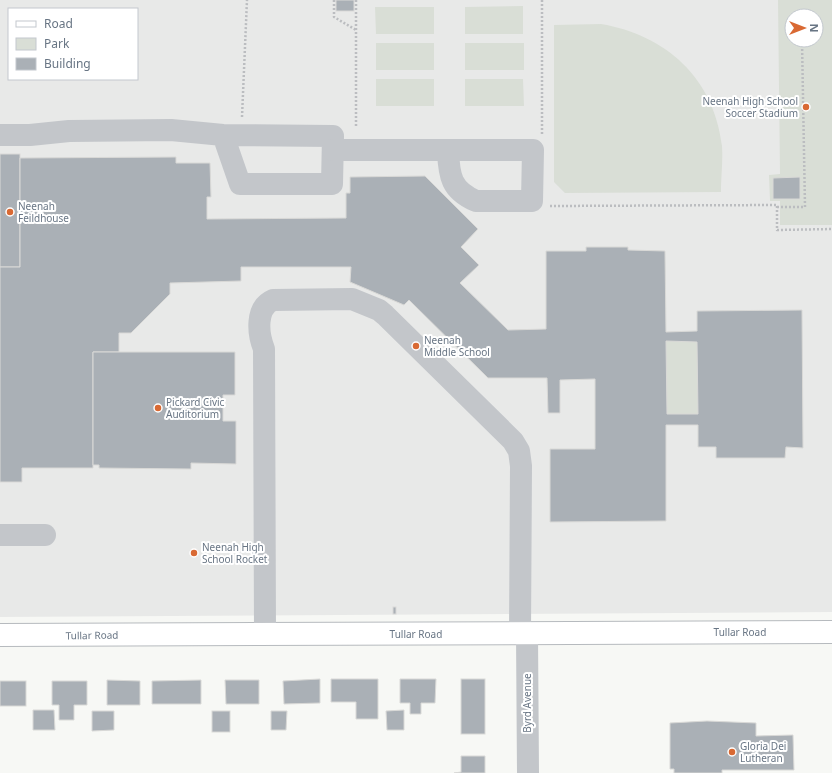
<svg xmlns="http://www.w3.org/2000/svg" width="832" height="773" font-family="'Noto Sans',sans-serif">
<rect width="100%" height="100%" fill="#f7f8f5"/>
<path fill="#e8e9e8" fill-rule="evenodd" d="M 0,0 L 832,0 L 832,612 L 0,617 ZM 9,9 L 137,9 L 137,79 L 9,79 ZM 792,16 L 816,16 L 816,40 L 792,40 Z"/>
<g fill="#d9ded6" fill-rule="evenodd">
<path d="M 778,0 L 832,0 L 832,225 L 780,225 L 780,201 L 770,201 L 769,175 L 780,174 ZM 792,16 L 816,16 L 816,40 L 792,40 Z"/>
<polygon points="523,6 523,34 465,34 465,7"/>
<polygon points="375,7 434,7 434,34 376,34"/>
<path d="M 601,24 C 666,35 714,78 722,146 C 723,161 721,177 721,192 L 565,193 L 554,182 L 554,25 Z"/>
<rect x="376" y="43" width="58" height="27"/>
<rect x="465" y="43" width="59" height="27"/>
<rect x="376" y="79" width="58" height="27"/>
<polygon points="465,79 523,79 524,106 465,106"/>
<polygon points="666,341 697,342 698,414 667,414"/>
</g>
<g fill="#aab0b6" stroke="#d9d9d7" fill-rule="evenodd">
<rect x="336" y="0" width="18" height="11"/>
<rect x="0" y="154" width="20" height="113"/>
<path d="M 176,157 L 176,163 L 210,163 L 211,197 L 207,197 L 207,219 L 346,218 L 346,193 L 350,193 L 350,177 L 425,176 L 478,229 L 461,247 L 479,265 L 460,283 L 508,330 L 546,329 L 546,251 L 586,251 L 586,247 L 628,247 L 628,250 L 665,251 L 666,332 L 697,331 L 697,311 L 802,310 L 803,448 L 786,447 L 785,458 L 716,458 L 716,447 L 698,447 L 698,425 L 666,425 L 666,521 L 550,522 L 550,449 L 595,449 L 595,379 L 560,380 L 560,413 L 548,413 L 547,378 L 488,378 L 409,300 L 404,305 L 350,282 L 351,267 L 241,267 L 241,281 L 170,283 L 170,294 L 131,333 L 119,333 L 119,352 L 93,352 L 93,468 L 22,468 L 22,482 L 0,482 L 0,267 L 20,267 L 20,158 ZM 666,341 L 697,342 L 698,414 L 667,414 Z"/>
<polygon points="800,177 800,199 773,199 773,178"/>
<polygon points="93,352 235,352 235,395 223,395 223,421 236,421 236,464 191,463 191,469 99,468 99,465 93,465"/>
<rect x="393" y="607" width="3" height="7"/>
<polygon points="320,679 320,703 284,704 283,681"/>
<polygon points="331,679 378,679 378,719 356,719 356,702 331,702"/>
<polygon points="400,679 436,679 435,703 421,703 421,714 410,714 410,703 400,703"/>
<rect x="461" y="679" width="24" height="55"/>
<polygon points="107,680 140,681 140,705 107,705"/>
<polygon points="201,680 201,704 152,704 152,681"/>
<polygon points="225,680 259,680 259,704 226,704"/>
<rect x="0" y="681" width="26" height="25"/>
<polygon points="52,681 87,681 87,705 74,705 74,720 59,720 59,705 52,705"/>
<polygon points="33,710 54,710 55,730 33,730"/>
<polygon points="404,710 404,730 387,730 386,711"/>
<polygon points="92,711 114,711 114,730 92,731"/>
<rect x="212" y="711" width="18" height="21"/>
<polygon points="271,711 287,711 286,730 271,730"/>
<polygon points="707,721 756,723 756,736 793,735 794,770 722,770 722,773 674,773 674,769 670,769 670,723"/>
<polygon points="461,756 485,756 485,773 454,773 461,772"/>
</g>
<g fill="none" stroke-linecap="round" stroke-linejoin="round">
<defs>
<polyline id="major" points="0,635 832,632"/>
</defs>
<use href="#major" stroke="#b6babe" stroke-width="24"/>
<g stroke="#bbbdc0" stroke-width="2.5" stroke-dasharray="2 2" stroke-linecap="butt">
<polyline points="334,0 334,17 356,30"/>
<polyline points="356,0 356,126"/>
<polyline points="242,117 247,0"/>
<polyline points="542,134 542,0"/>
<polyline points="550,206 777,205 777,230 832,229"/>
<polyline points="777,207 805,207 802,41"/>
</g>
<g stroke="#c3c6ca" stroke-width="22">
<polyline points="0,135 30,135 69,131 171,130 223,135 333,136 332,184 240,184 223,135"/>
<path d="M 333,150 L 533,150 L 532,201 L 476,201 C 451,190 449,176 448,151"/>
<polyline points="0,535 45,535"/>
<path d="M 265,633 L 264,349 C 258,334 255,308 273,300 L 352,299 L 379,310 L 385,315 L 513,441 L 519,451 L 521,466 L 520,634"/>
<polyline points="527,634 528,773"/>
</g>
<use href="#major" stroke="#fff" stroke-width="22"/>
</g>
<g fill="#d96933" stroke="#fff" stroke-width="1.5">
<circle cx="806" cy="107" r="4"/>
<circle cx="10" cy="212" r="4"/>
<circle cx="416" cy="346" r="4"/>
<circle cx="158" cy="408" r="4"/>
<circle cx="194" cy="553" r="4"/>
<circle cx="732" cy="752" r="4"/>
</g>
<g text-anchor="middle" stroke-width="4" stroke-linejoin="round" paint-order="stroke">
<g font-size="10" fill="#687584" stroke="#fff" text-anchor="start">
<text x="798" y="105" text-anchor="end">Neenah High School<tspan x="798" dy="12">Soccer Stadium</tspan></text>
<text x="18" y="210">Neenah<tspan x="18" dy="12">Feildhouse</tspan></text>
<text x="424" y="344">Neenah<tspan x="424" dy="12">Middle School</tspan></text>
<text x="166" y="406">Pickard Civic<tspan x="166" dy="12">Auditorium</tspan></text>
<text x="202" y="551">Neenah High<tspan x="202" dy="12">School Rocket</tspan></text>
<text x="740" y="750">Gloria Dei<tspan x="740" dy="12">Lutheran</tspan></text>
</g>
<g font-size="10" fill="#687584" stroke="#fff">
<text x="740" y="636">Tullar Road</text>
<text x="416" y="638">Tullar Road</text>
<text transform="translate(92 635) rotate(-1)" y="4">Tullar Road</text>
<text transform="translate(527 703) rotate(-90)" y="4">Byrd Avenue</text>
</g>
</g>
<rect x="8" y="8" width="130" height="72" fill="#ffffff" stroke="#c3c8ce"/>
<rect x="16" y="21" width="20" height="6" fill="#ffffff" stroke="#c3c8ce"/>
<text x="44" y="28" font-size="12" fill="#687584">Road</text>
<rect x="16" y="38" width="20" height="12" fill="#d9ded6" stroke="#c3c8ce"/>
<text x="44" y="48" font-size="12" fill="#687584">Park</text>
<rect x="16" y="58" width="20" height="12" fill="#aab0b6" stroke="#c3c8ce"/>
<text x="44" y="68" font-size="12" fill="#687584">Building</text>
<g transform="translate(804 28) rotate(90)"><circle r="19" fill="#ffffff" stroke="#c3c8ce"/>
<path d="M0-3L7 15L0 10L-7 15Z" fill="#d96933"/>
<text y="-6" font-size="11" font-weight="bold" text-anchor="middle" fill="#687584">N</text>
</g>
</svg>
